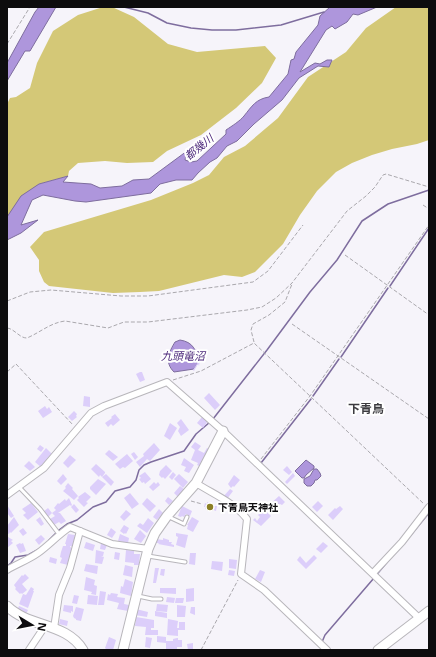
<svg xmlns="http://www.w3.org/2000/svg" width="436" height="657" font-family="'Noto Sans','Noto Sans JP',sans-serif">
<rect width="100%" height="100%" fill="#f6f4fa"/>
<g fill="#d4c877">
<polygon points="103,7 112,7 134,17 168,44 197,52 265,46 276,58 262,83 236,108 201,135 167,151 153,162 127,163 105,161 78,163 69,171 68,176 39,184 7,218 7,104 10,98 16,97 30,88 37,63 53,31 78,15"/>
<polygon points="396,7 429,7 429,140 417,144 392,149 372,155 352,163 336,172 317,191 300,215 283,244 255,272 242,277 224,275 159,291 140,292 113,293 49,286 44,282 39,271 39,260 30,247 44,232 151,200 193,183 209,175 224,157 245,146 278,118 308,77 346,52 366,28"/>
</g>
<g fill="#ae96dc" stroke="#7e6d9e">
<polygon points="39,7 56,7 30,51 25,51 7,81 7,63 35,12"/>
<path d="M 330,7 L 377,7 L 358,15 L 353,14 L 347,22 L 335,29 L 332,26 L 326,30 L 300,72 L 315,63 L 320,64 L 327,60 L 332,60 L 329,67 L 318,66 L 299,78 L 282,100 L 254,124 L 237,141 L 227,146 L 217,158 L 210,162 L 198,173 L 192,180 L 176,180 L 160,184 L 151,193 L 86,202 L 75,201 L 43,195 L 32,200 L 21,225 L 38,220 L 21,233 L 7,240 L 7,217 L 21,196 L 39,184 L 68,176 L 63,182 L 91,184 L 100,188 L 122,186 L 133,180 L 149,179 L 187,151 L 185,160 L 191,162 L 197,161 L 226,134 L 226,130 C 232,126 240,121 244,116 C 252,106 256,99 269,97 L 288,74 L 291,60 L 294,59 L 296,52 L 318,25 L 320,16 Z"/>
<path d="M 180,340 C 193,342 196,350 199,361 L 194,369 L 174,372 C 164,362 169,352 175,342 Z"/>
<polygon points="306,460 314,466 314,468 306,475 304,478 302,478 295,471"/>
<polygon points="314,469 317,469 320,473 321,476 317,480 315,480 314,483 311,486 307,486 304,483 304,479 310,476"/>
</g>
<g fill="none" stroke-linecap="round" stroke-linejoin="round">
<g stroke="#7e6d9e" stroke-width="1.5">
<polyline points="124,7 148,13 167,23 191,28 212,30 236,30 281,25 324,12"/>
<polyline points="390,286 429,228"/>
<polyline points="341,357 388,288"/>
<polyline points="313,396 339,359"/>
<polyline points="213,419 267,350 310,292 337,260 362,221 388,204 429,190"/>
<polyline points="261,463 311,399"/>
<polyline points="410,536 429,513"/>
<polyline points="49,540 59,530 67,524 77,520 93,507 106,502 115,491 130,487 136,480 139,470 144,465 151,462 184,451 196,434 210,422"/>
<polyline points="7,566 11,563 15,557 28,555 39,549"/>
<polyline points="378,573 394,554"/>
<polyline points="322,642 325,635 374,578"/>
</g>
</g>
<g fill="#dccefa">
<polygon points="197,349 199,360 200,360 199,366 198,364 194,371 193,370 198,362 195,350"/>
<polygon points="140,372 142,372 145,380 140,382 136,374"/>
<polygon points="209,393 220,405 215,410 204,398"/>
<polygon points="84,396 90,397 90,407 83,406"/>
<polygon points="45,406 47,409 49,407 52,412 43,418 38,411"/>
<polygon points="74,411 77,414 76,416 77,417 72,421 68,417"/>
<polygon points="115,414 120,420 113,426 111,424 108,427 105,423 112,418 111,417"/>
<polygon points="202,417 208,421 203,428 197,423"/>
<polygon points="181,419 189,430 181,436 178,431 180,427 177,423"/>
<polygon points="170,423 177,428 170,440 164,436"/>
<polygon points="195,442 201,446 198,450 204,453 207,448 209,449 199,466 197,465 198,463 191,460 195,450 191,447"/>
<polygon points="154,443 160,450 150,461 147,459 140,467 136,462 144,456 143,454"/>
<polygon points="40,445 44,448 41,452 37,449"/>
<polygon points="46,448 52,454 42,468 35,462"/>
<polygon points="109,450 118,457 113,461 105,454"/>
<polygon points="134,452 138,457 135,460 131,454"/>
<polygon points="127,454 133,461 125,468 123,467 120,469 115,464"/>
<polygon points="70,455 76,460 68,468 63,463"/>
<polygon points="184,458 194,465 189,473 184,471 186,467 181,465"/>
<polygon points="29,461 35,467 30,471 24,466"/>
<polygon points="96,464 105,472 105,473 102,477 100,475 99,477 91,469"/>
<polygon points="166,465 172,471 165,479 163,477 162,478 159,475 160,471"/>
<polygon points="287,466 292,472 289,475 283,470"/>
<polygon points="145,472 151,479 145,484 144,482 142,483 139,479 141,478 139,476"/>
<polygon points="173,472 176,475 172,480 169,477"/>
<polygon points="293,473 295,476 287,484 285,482"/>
<polygon points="63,474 67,479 61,485 57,481"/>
<polygon points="106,474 114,482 111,486 102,477"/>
<polygon points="179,474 188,482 183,488 174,479"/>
<polygon points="234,475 240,480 234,487 233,486 231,488 228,484"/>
<polygon points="98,479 106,484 96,495 90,489 90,487"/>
<polygon points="154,482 156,484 158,482 160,485 153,491 149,487"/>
<polygon points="68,483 73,488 72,489 78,496 74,500 63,491 66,488 65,487"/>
<polygon points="180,486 185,490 178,497 174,493"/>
<polygon points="230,489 233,491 227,499 223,497"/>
<polygon points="85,492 91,497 86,502 88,503 84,507 77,500 79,498 78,497"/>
<polygon points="130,493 139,504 132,509 124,498"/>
<polygon points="279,496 285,502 282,505 280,504 272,513 268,509 271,506 269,505"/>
<polygon points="168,497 173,501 169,505 165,501"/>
<polygon points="69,498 72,505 71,506 70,505 58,513 60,513 66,521 61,524 59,522 54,525 50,519 55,516 52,513 56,510 54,508 58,503 59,504 65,499 66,501"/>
<polygon points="147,498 156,506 150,512 142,504"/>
<polygon points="318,501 323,506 317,512 312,507"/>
<polygon points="207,502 213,504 212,506 217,506 216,511 211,509 211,510 205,509 205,507 204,507 205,503 207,504"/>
<polygon points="31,503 38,512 28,520 23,515 26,513 22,509"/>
<polygon points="74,504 79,510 76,513 71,507"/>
<polygon points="7,505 14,516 11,518 7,513"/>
<polygon points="182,506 192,511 190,516 186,514 184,517 182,516 181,517 178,516"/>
<polygon points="340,506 343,509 333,520 328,515 335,508 336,509"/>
<polygon points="48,508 52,513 47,518 43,512"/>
<polygon points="159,509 163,513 157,520 153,517"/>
<polygon points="264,509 271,516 261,526 253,520 255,518 257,521 260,517 258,515"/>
<polygon points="126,510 131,514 124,521 120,517"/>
<polygon points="14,517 19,525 11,533 10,532 9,534 7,533 7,526"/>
<polygon points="40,517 44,524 41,526 36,520"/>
<polygon points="192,517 199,521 193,532 187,529 188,525 187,525"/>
<polygon points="148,518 154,523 147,533 137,526 140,523 143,525"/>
<polygon points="124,525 129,528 126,534 125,533 124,534 120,531"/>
<polygon points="23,528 27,533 23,536 19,531"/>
<polygon points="111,528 116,532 112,538 107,535"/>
<polygon points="140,530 146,536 141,543 134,539"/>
<polygon points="176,533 188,535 185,548 176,545 178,537 176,536"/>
<polygon points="68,534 75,535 73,547 70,546 70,547 72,548 68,565 60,563 62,558 60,557 61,552 63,546 66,546 66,544 65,544"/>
<polygon points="120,534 129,538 128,543 118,541"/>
<polygon points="41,535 45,539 39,545 35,540"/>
<polygon points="8,537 13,540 11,541 13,543 7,548"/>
<polygon points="163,538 169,540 169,542 172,542 171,544 174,545 174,547 158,544 159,543 155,543 156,539 163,540"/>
<polygon points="86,542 95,545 93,551 84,548"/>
<polygon points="323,542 328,546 321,553 316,549"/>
<polygon points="20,543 21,544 23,543 26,551 20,553 16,545"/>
<polygon points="101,543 107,545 105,550 100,549"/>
<polygon points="96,550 104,552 103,556 101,556 104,557 102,564 95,563"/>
<polygon points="126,550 134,551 134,554 140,554 139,565 134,565 134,563 125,562"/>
<polygon points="115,552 120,553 119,560 114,559"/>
<polygon points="190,553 196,553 195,565 189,564"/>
<polygon points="314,555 317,558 306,569 297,560 300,556 306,563"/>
<polygon points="50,557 57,559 56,564 49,562"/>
<polygon points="229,559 237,560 236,569 229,568"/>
<polygon points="212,561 223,562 222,571 211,569"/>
<polygon points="86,564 98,566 97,574 84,571"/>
<polygon points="125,565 133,567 132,577 123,575"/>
<polygon points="155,568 159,568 156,583 153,583"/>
<polygon points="161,569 165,569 164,576 160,575"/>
<polygon points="229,570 235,571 234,576 228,575"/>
<polygon points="260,570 265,572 261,582 255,579"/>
<polygon points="25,574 29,578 22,584 27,590 22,594 21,593 20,594 15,589 16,588 14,585 22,575 23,576"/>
<polygon points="86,577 95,580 94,585 97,586 96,595 91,594 92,592 84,590"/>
<polygon points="125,579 133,582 131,596 120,593 121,586 123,587"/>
<polygon points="31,587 34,589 33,591 34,591 28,608 19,604 23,594 26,595"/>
<polygon points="160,588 176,588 176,594 160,593"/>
<polygon points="194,588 194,601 186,602 186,589"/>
<polygon points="100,591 106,592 104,605 98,605"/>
<polygon points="111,593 118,594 117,597 125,598 124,604 129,605 128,611 117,609 119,603 107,600 108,594 110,595"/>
<polygon points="74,595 79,596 77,604 72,603"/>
<polygon points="88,595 98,596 97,605 87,604"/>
<polygon points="167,597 175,598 174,603 166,602"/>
<polygon points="176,598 184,598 183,603 175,603"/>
<polygon points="157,604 168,605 167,612 156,611"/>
<polygon points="64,605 73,606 73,612 71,611 71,613 63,611"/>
<polygon points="177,605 186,606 185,617 177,617"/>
<polygon points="19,606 28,610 26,614 17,610"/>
<polygon points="76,607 84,609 81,621 76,620 76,619 74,618 73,616"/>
<polygon points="191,607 195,607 195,615 190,613"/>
<polygon points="136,609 148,612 147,617 135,615"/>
<polygon points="155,611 167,613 167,618 155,616"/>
<polygon points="136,617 154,620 154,628 151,628 151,630 158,630 158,635 145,635 146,627 135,626"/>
<polygon points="60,619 68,621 67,626 59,624"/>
<polygon points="168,619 178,621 177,628 179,628 179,622 185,622 185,630 178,630 178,636 167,635"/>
<polygon points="157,636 166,637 166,641 173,641 173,639 177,638 178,638 178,640 182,640 182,647 177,647 177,650 166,650 166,643 157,642"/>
<polygon points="109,637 116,640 113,650 106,650 106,649 105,648"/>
<polygon points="146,637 152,638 150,648 145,647"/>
<polygon points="193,643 193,650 188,650 187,644"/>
</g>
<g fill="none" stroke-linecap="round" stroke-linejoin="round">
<defs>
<g id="lane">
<polyline points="19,487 40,509 59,534"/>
<polyline points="169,517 184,524 187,517"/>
<polyline points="148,556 185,562"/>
<polyline points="138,596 152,599 161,599"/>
</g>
<g id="street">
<path d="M 196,483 C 213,494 235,503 247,519 L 241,574 L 264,590 L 327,650"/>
<polyline points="7,495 44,468 91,413 104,406 167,382 223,431 419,618"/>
<path d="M 7,570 C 17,564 28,560 38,553 C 49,545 58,535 70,527 L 112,544 L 148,549"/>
<polyline points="373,573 402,542 429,507"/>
<polyline points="54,628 59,595 70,568 80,531"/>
<polyline points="29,650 45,626"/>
</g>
<g id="secondary">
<path d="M 7,606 C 29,628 66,622 83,650"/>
<polyline points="123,650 148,549 155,533 167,516 196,483 223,431"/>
<polyline points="378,650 429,611"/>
</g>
</defs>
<use href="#lane" stroke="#b8b6bb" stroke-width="5"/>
<use href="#street" stroke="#b8b6bb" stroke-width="8"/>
<use href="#secondary" stroke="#b8b6bb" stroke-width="11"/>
<g stroke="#aaa8ad" stroke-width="1" stroke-dasharray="4 2" stroke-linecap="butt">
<polyline points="7,44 30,7"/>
<polyline points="423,205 429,209"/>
<polyline points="345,255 429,315"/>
<polyline points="7,301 30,292 51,290 121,296 148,296 253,282 268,271 303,225"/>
<polyline points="292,324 429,419"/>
<path d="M 7,328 C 15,329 19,338 27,338 C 41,332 50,323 65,321 L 108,328 L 124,322 L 148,322 L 247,310 L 262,307 L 276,298 L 292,283 L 347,211 L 366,196 L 375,187 L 383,175 L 386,174 L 429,187"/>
<polyline points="254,342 251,330 253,324 269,315 285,302 292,284"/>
<polyline points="7,372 16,364 73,425"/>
<polyline points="173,380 201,371 254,343 424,504"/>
<polyline points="261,459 310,396 429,225"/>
<polyline points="191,501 202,504"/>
<polyline points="201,650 238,580"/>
</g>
<use href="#lane" stroke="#fff" stroke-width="3"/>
<use href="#street" stroke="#fff" stroke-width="6"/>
<use href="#secondary" stroke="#fff" stroke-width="9"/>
</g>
<circle fill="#8b7f25" stroke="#fff" stroke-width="1.5" cx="210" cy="507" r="4"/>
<g text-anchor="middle" stroke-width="4" stroke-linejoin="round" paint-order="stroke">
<g font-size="10" font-weight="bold" fill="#0d0c0e" stroke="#fff" text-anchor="start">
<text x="218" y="511">下青鳥天神社</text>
</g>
<g font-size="11" font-style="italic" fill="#4d2a7c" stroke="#fff">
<text transform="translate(199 147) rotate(-39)" y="4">都幾川</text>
<text x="183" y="360">九頭竜沼</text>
</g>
<g font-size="12" font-weight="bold" fill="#3d3c40" stroke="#fff">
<text x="366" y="413">下青鳥</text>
</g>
</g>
<rect width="436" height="657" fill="none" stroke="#0d0c0e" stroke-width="16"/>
<g transform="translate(32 625) rotate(100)" stroke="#ffffff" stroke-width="3" paint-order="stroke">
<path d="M0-3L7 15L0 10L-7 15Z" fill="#0d0c0e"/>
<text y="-6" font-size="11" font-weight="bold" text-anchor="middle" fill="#0d0c0e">N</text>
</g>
</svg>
